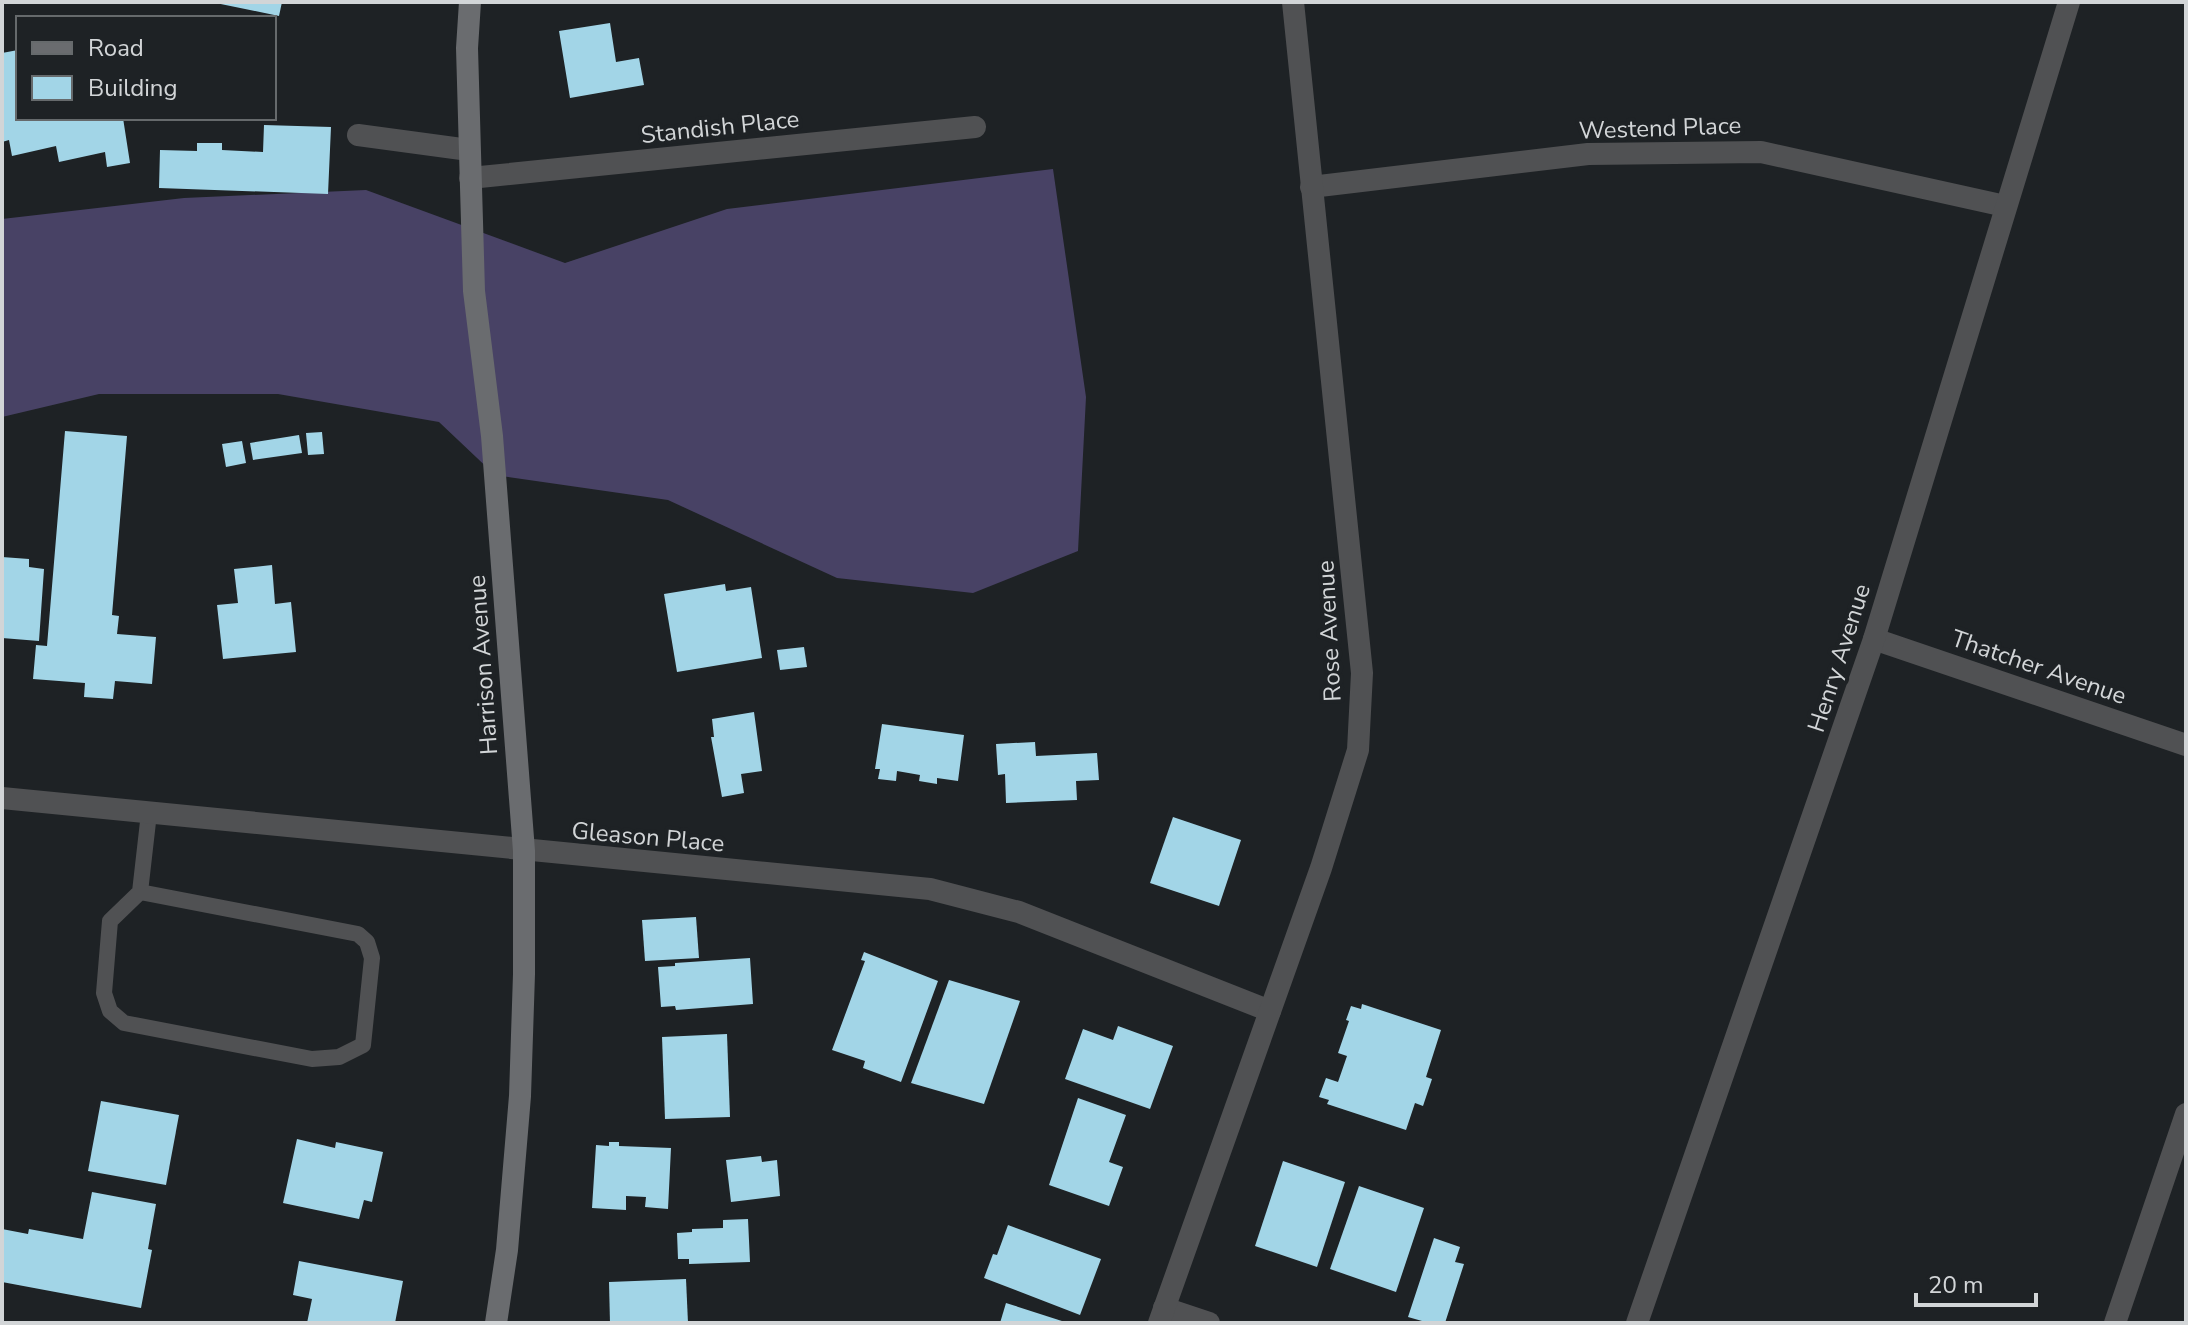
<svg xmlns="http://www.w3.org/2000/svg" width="2188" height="1325" font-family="'Nunito Sans',sans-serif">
<rect width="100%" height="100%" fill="#1e2225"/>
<polygon fill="#484265" points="1053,169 1086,397 1078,551 973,593 837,578 668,500 495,475 439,422 278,394 99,394 2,417 2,219 184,198 366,190 565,263 727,209"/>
<g fill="#a2d5e7">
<polygon points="211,2 282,2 279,16"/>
<polygon points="610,23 616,62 639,58 644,85 570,98 559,31"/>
<polygon points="18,50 18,118 123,118 130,163 107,167 105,152 59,162 56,146 12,156 9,140 2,142 2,53"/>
<polygon points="264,125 331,127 328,194 159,188 160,150 197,151 197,143 222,143 222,150 263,152"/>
<polygon points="65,431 127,436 112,615 119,616 117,634 156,637 152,684 115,681 113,699 84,697 85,683 33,679 36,645 47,646"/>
<polygon points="322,432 324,454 308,455 306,433"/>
<polygon points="299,435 302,453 253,460 250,443"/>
<polygon points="242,441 246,463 226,467 222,444"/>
<polygon points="2,557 29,559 29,567 44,569 39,641 2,638"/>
<polygon points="272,565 275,604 291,602 296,652 223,659 217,605 238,603 234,569"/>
<polygon points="725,584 726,591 751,587 762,658 677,672 664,594"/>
<polygon points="804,647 807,667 780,670 777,650"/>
<polygon points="754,712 762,771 741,774 744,793 722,797 711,737 714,737 712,719"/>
<polygon points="882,724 964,735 958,781 937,778 937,784 919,781 920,775 897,771 896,781 878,779 880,769 875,769"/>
<polygon points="1035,742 1036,756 1097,753 1099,780 1076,781 1077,800 1006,803 1005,774 998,775 996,744"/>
<polygon points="1173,817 1241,840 1219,906 1150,883"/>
<polygon points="696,917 699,958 645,961 642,920"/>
<polygon points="864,952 938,981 901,1082 863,1068 865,1061 832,1050 865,961 861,960"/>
<polygon points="750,958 753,1004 676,1010 675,1006 661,1007 658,967 675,966 675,963"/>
<polygon points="949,980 1020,1001 984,1104 911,1083"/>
<polygon points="1362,1004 1441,1030 1426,1077 1432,1079 1423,1106 1415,1103 1406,1130 1327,1104 1329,1100 1319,1097 1326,1078 1338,1082 1347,1056 1338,1053 1349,1021 1346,1020 1351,1006 1361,1009"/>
<polygon points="1118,1026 1173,1046 1150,1109 1065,1079 1083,1029 1113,1040"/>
<polygon points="727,1034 730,1117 665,1119 662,1037"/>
<polygon points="1078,1098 1126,1115 1109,1162 1123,1167 1109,1206 1049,1185"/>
<polygon points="101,1101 179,1115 166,1185 88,1171"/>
<polygon points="297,1139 335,1148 336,1142 383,1152 372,1202 364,1200 359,1219 283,1203"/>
<polygon points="609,1142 619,1142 619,1146 671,1148 668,1209 645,1207 646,1197 626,1196 626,1210 592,1208 596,1145 609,1146"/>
<polygon points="761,1156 762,1162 777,1160 780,1196 731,1202 726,1160"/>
<polygon points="1283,1161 1345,1182 1317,1267 1255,1246"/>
<polygon points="1359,1186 1424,1208 1396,1292 1330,1269"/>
<polygon points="92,1192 156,1204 148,1249 152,1250 141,1308 2,1282 2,1229 28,1234 29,1229 83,1239"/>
<polygon points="748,1219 750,1262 689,1264 689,1259 678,1259 677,1233 692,1232 692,1229 723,1228 723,1220"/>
<polygon points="1008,1225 1101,1259 1080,1315 984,1278 993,1254 997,1255"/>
<polygon points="1434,1238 1460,1247 1455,1262 1464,1264 1445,1323 1429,1323 1408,1317"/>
<polygon points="299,1261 403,1281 395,1323 307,1323 312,1299 293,1295"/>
<polygon points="686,1279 688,1323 610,1323 609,1282"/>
<polygon points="1006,1303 1065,1322 1064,1323 1000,1323"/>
</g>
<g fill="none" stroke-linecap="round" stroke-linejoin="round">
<polyline stroke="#505153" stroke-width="16" points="140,892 358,934 367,942 372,958 363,1045 339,1057 312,1059 124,1023 110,1011 104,993 110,921 140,892 149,813"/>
<g stroke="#505153" stroke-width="22">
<polyline points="358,135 469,150"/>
<polyline points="470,178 975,127"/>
<polyline points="1311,187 1588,154 1761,152 2005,206"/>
<polyline points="1874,639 2186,745"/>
<polyline points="2,798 930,889 1019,912 1270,1011"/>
<polyline points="1164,1308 1209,1323"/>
<polyline points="1159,1323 1321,868 1358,750 1362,673 1293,2"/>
<polyline points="1637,1323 1874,639 2069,2"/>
<polyline points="2115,1323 2186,1114"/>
</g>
<polyline stroke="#6a6c6f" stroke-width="22" points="470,2 467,48 474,291 492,436 524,851 524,974 520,1096 507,1250 496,1323"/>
</g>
<g text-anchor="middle" stroke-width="8" stroke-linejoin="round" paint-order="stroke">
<g font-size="24" fill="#d2d5d7" stroke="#1e2225">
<text transform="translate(720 127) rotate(-6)" y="8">Standish Place</text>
<text transform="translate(1660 128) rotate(-2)" y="8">Westend Place</text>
<text transform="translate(1329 631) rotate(-93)" y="8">Rose Avenue</text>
<text transform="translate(1839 658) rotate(-72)" y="8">Henry Avenue</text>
<text transform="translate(483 665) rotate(-94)" y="8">Harrison Avenue</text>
<text transform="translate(2039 667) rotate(19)" y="8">Thatcher Avenue</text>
<text transform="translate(648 837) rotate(5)" y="8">Gleason Place</text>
</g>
</g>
<rect width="2188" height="1325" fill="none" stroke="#d2d5d7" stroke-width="8"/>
<rect x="16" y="16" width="260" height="104" fill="#1e2225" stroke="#666a6c" stroke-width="2"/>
<rect x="32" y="42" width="40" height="12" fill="#6a6c6f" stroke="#666a6c" stroke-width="2"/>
<text x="88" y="56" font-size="24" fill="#d2d5d7">Road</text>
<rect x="32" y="76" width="40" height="24" fill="#a2d5e7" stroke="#666a6c" stroke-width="2"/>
<text x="88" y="96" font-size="24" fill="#d2d5d7">Building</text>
<path d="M1916 1293v12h120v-12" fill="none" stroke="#d2d5d7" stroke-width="4"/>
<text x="1928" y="1293" font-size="24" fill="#d2d5d7" stroke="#1e2225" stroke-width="6" paint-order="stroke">20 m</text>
</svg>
